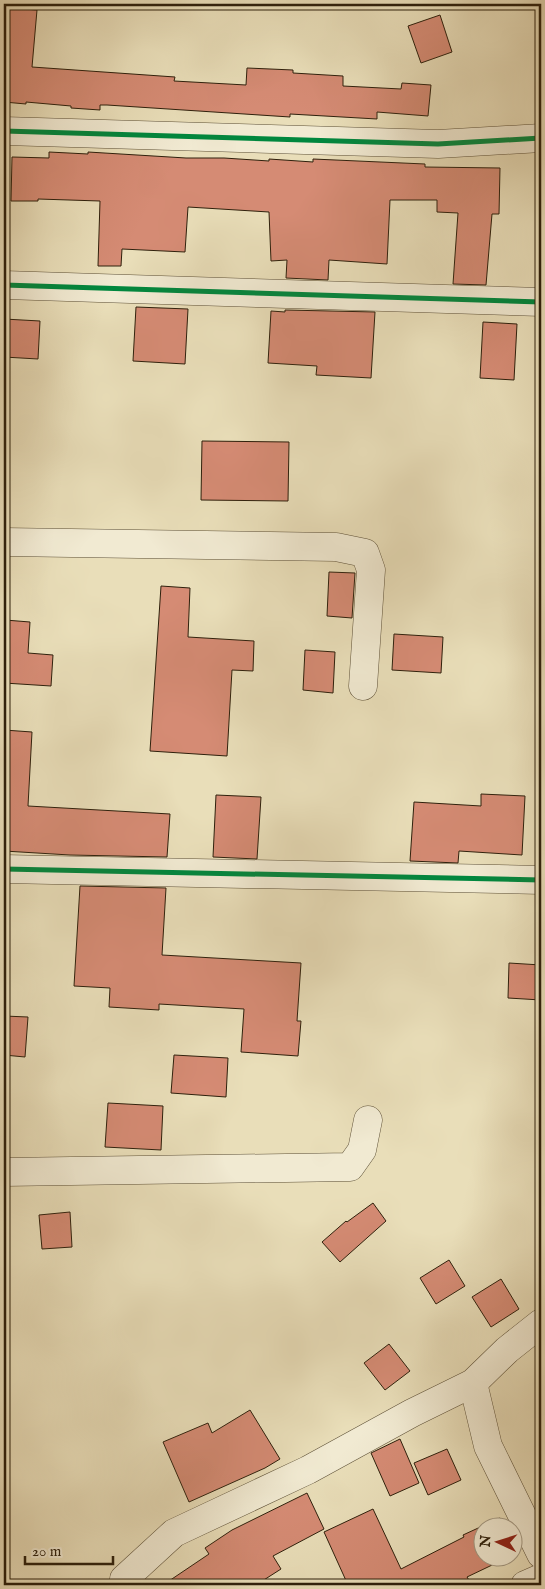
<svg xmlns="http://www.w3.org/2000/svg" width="545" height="1589" font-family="'IM FELL English',serif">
<rect width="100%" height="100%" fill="#e9deb9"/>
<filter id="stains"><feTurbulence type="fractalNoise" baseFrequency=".004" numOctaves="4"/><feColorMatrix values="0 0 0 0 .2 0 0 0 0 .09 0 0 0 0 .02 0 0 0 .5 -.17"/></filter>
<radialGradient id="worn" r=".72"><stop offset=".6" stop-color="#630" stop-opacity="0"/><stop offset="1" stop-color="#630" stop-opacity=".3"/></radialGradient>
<g fill="#d58b74" stroke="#2e200c">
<polygon points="7,8 37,10 32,67 175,77 174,81 246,85 247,68 293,70 293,73 343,76 343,86 401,89 402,83 431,85 428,116 377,112 377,119 290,114 290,117 107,105 100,105 100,110 71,108 71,106 26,102 26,104 4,102 4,44"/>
<polygon points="440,15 452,52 421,63 408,26"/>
<polygon points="49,152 88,154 88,152 186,158 224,158 269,161 269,159 313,162 313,159 425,164 425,167 500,168 499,214 492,214 486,285 453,284 458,213 437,212 437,200 390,200 387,264 329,260 328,280 286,278 287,260 271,261 269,212 188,207 185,252 122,249 121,266 98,266 100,201 38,199 38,201 11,201 12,157 49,158"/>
<polygon points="136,307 188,309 185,364 133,361"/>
<polygon points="285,310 375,312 371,378 316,375 317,366 268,363 271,311 285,312"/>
<polygon points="4,319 40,321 38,359 4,357"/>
<polygon points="483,322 517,324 514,380 480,378"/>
<polygon points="202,441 289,442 288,501 201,500"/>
<polygon points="329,572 355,573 352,618 327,616"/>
<polygon points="161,586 190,588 188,637 254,641 253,671 232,670 227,756 150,751"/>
<polygon points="5,620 30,622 28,653 53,655 51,686 4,683"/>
<polygon points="394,634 443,637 441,673 392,670"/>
<polygon points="305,650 335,652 333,693 303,690"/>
<polygon points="4,730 32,732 28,806 170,814 167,857 70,855 4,851"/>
<polygon points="481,794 525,796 522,855 459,851 458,863 410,861 414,802 481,806"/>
<polygon points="216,795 261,797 257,859 213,857"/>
<polygon points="80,886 166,888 162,955 301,963 297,1021 301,1021 298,1056 241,1052 244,1009 159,1004 159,1010 109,1007 110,988 74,986"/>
<polygon points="509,963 541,965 541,1000 508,998"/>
<polygon points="4,1016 28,1017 25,1057 4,1055"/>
<polygon points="174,1055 228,1058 226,1097 171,1093"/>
<polygon points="108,1103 163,1106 161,1150 105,1147"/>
<polygon points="373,1203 386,1221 340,1262 322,1242 346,1221 347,1222"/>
<polygon points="70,1212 72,1247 42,1249 39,1215"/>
<polygon points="449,1260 465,1286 436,1304 420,1278"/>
<polygon points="501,1279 519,1309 491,1327 472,1297"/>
<polygon points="389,1344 410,1371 385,1390 364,1363"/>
<polygon points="250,1410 280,1459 265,1468 189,1502 163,1442 208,1423 212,1433"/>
<polygon points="400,1439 419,1483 390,1496 371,1453"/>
<polygon points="447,1449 461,1480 428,1495 414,1463"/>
<polygon points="307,1493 324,1529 273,1556 281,1569 256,1585 163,1585 209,1554 205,1548 232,1530"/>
<polygon points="373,1509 401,1569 464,1537 463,1535 500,1518 504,1526 482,1526 482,1556 511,1556 467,1577 472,1585 348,1585 324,1532"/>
</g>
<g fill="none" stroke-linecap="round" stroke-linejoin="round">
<defs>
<g id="street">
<polyline points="4,131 438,144 541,138"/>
<polyline points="4,285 541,302"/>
<polyline points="4,542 336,547 365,553 371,570 363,686"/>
<polyline points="4,869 541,880"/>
<polyline points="4,1172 350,1167 362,1150 368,1120"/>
<polyline points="473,1383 488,1446 541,1554"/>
<polyline points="124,1579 174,1533 308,1470 412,1413 473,1383 507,1350 541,1323"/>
<polyline points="525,1585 541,1578"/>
</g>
</defs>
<use href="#street" stroke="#5d5037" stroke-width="29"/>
<use href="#street" stroke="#f1ead2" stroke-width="28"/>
<defs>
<g id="cycleway">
<polyline points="4,131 438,144 541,138"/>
<polyline points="4,285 541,302"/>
<polyline points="4,869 541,880"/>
</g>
</defs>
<use href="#cycleway" stroke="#f1ead2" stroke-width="8"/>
<use href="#cycleway" stroke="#00873e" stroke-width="5"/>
</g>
<rect width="545" height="1589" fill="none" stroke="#e9deb9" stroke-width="20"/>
<rect x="5" y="5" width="535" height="1579" fill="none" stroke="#2e200c" stroke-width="2.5"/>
<rect x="10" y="10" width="525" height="1569" fill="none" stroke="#2e200c"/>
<g transform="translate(498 1542) rotate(274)"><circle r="24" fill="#f1ead2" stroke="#a39983"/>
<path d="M0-4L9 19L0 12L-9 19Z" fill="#8f2418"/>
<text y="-8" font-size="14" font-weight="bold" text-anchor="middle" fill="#2e200c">N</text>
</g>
<path d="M25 1556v8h88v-8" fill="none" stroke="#2e200c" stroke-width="2.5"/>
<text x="32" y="1556" font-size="15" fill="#2e200c" stroke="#f1ead2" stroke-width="4" paint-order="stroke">20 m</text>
<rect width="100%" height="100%" filter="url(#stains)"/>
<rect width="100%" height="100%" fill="url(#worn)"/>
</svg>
